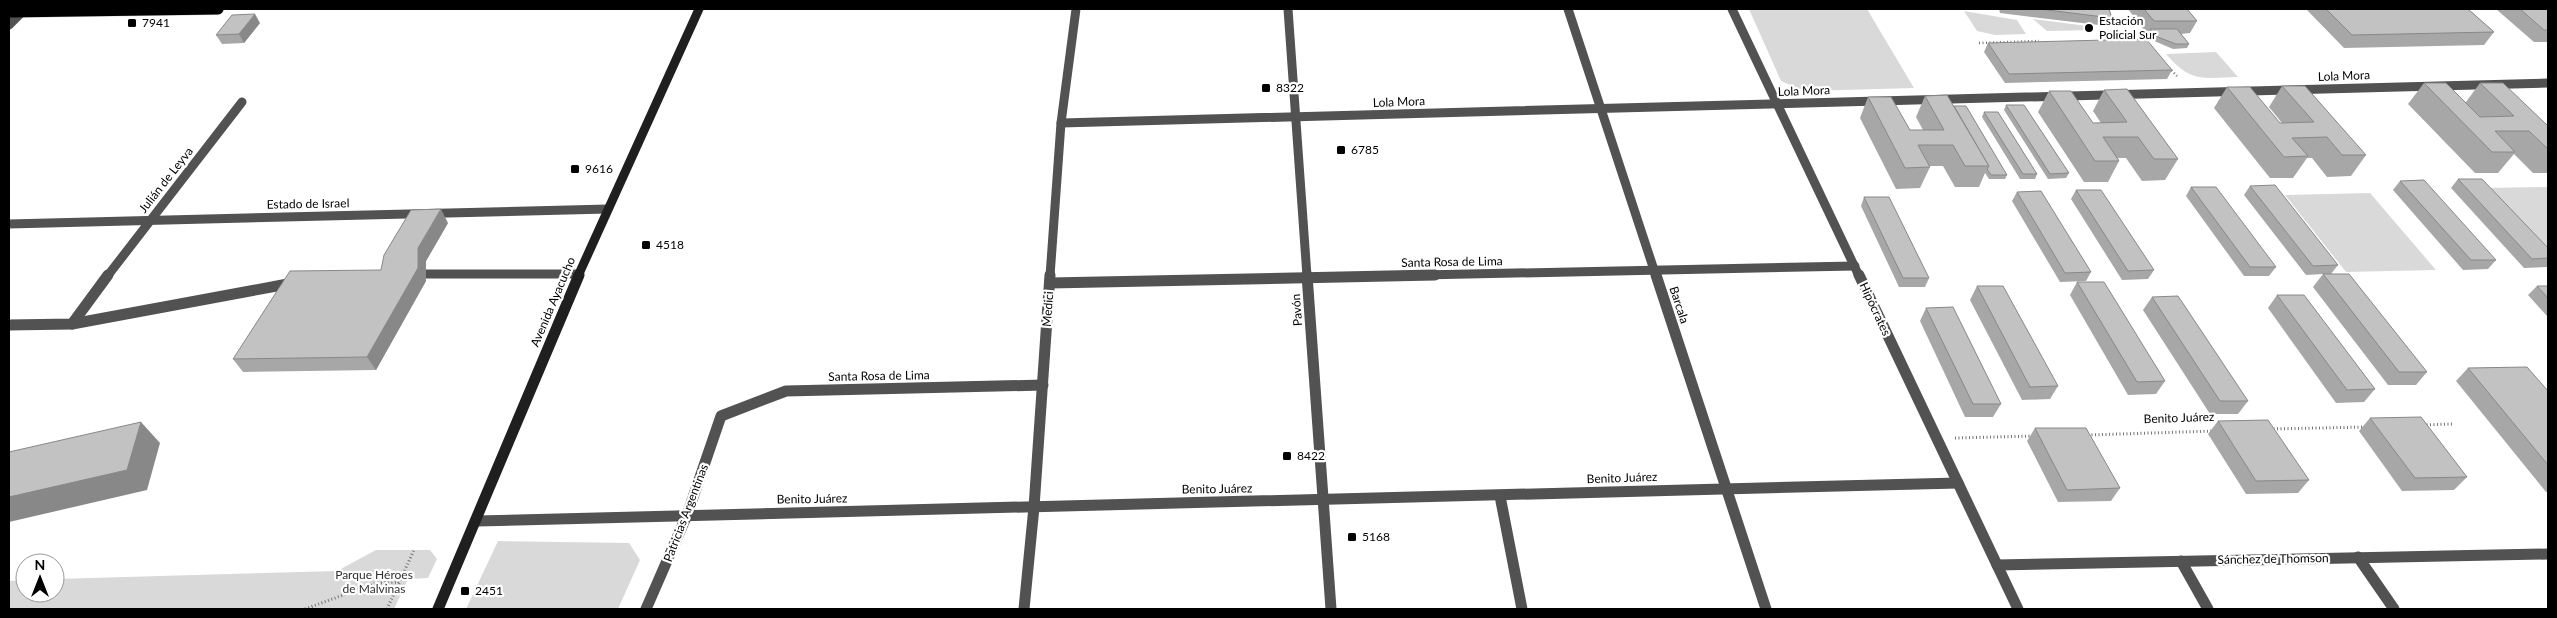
<svg xmlns="http://www.w3.org/2000/svg" width="2557" height="618" font-family="Lato,sans-serif">
<rect width="100%" height="100%" fill="#fff"/>
<g fill="#d9d9d9">
<polygon points="1749,9 1867,9 1914,88 1805,91 1781,81"/>
<polygon points="1964,11 2017,20 2026,34 1995,35 1977,31"/>
<polygon points="2033,19 2095,27 2095,30 2047,31"/>
<path d="M 2216,52 L 2238,77 C 2202,78 2191,83 2166,54 Z"/>
<polygon points="2548,187 2548,258 2484,188"/>
<polygon points="2370,193 2436,270 2346,272 2285,195"/>
<polygon points="498,541 629,543 640,560 618,609 466,609"/>
<polygon points="376,550 430,550 437,559 428,578 408,579 394,609 9,609 9,581 25,580 25,593 55,593 55,579 337,571"/>
</g>
<g fill="none" stroke-linecap="round" stroke-linejoin="round">
<defs>
<polyline id="primary" points="9,12 218,9"/>
</defs>
<use href="#primary" stroke="#dbdbdb" stroke-width="12"/>
<g stroke="#747474" stroke-width="2.5" stroke-dasharray="1 2.5" stroke-linecap="butt">
<polyline points="2142,38 2148,38"/>
<polyline points="1979,43 2039,41"/>
<polyline points="2169,68 2177,76"/>
</g>
<g stroke="#747474" stroke-width="3" stroke-dasharray="1 2.5" stroke-linecap="butt">
<polyline points="2423,425 2452,424"/>
<polyline points="2270,429 2366,427"/>
<polyline points="2088,435 2214,431"/>
<polyline points="1955,438 2034,436"/>
<polyline points="305,609 376,583 399,582"/>
<polyline points="387,609 414,550"/>
</g>
<g stroke="#525252" stroke-width="9">
<polyline points="426,274 579,274"/>
<polyline points="107,276 109,274"/>
</g>
<g stroke="#525252" stroke-width="11">
<polyline points="72,324 108,275"/>
<polyline points="9,325 72,324 293,283"/>
<polyline points="1500,496 1522,609"/>
</g>
<g stroke="#525252" stroke-width="9">
<polyline points="1288,9 1307,276"/>
<polyline points="1568,9 1656,276"/>
<polyline points="1732,9 1859,276"/>
<polyline points="9,25 22,12"/>
<polyline points="1061,123 2548,83"/>
<polyline points="9,224 608,209"/>
<polyline points="109,274 242,102"/>
<polyline points="1050,276 1061,123 1076,9"/>
<polyline points="1376,276 1855,266"/>
</g>
<g stroke="#525252" stroke-width="11">
<polyline points="1307,275 1331,609"/>
<polyline points="1656,275 1766,609"/>
<polyline points="1859,275 2018,609"/>
<polyline points="1050,283 1435,275"/>
<polyline points="477,521 1958,483"/>
<polyline points="2358,557 2394,609"/>
<polyline points="2181,561 2208,609"/>
<polyline points="1997,565 2548,554"/>
<polyline points="646,609 687,515 721,416 786,391 1043,385"/>
<polyline points="1024,609 1034,507 1050,275"/>
</g>
<polyline stroke="#1f1f1f" stroke-width="9" points="578,276 699,9"/>
<polyline stroke="#1f1f1f" stroke-width="11" points="438,609 579,275"/>
<use href="#primary" stroke="#000" stroke-width="11"/>
</g>
<g fill="#a7a7a7">
<polygon points="1999,9 2109,9 2112,18 2107,26 2000,13"/>
<polygon points="2128,9 2187,9 2197,21 2190,33 2181,34 2189,44 2187,48 2173,49 2152,40"/>
<polygon points="2306,9 2468,9 2494,32 2484,45 2344,48"/>
<polygon points="2496,9 2548,9 2548,43 2547,42 2534,42"/>
<polygon points="260,23 244,43 222,44 216,35"/>
<polygon points="1988,43 2172,70 2167,79 2005,83 1984,52"/>
<polygon points="2424,83 2466,102 2480,83 2548,126 2548,173 2533,173 2514,154 2498,173 2475,173 2408,104"/>
<polygon points="2282,86 2366,155 2351,176 2327,177 2312,158 2307,158 2293,178 2270,178 2214,108 2227,87 2280,123 2282,123 2269,107"/>
<polygon points="2104,90 2178,159 2165,180 2142,181 2126,158 2118,158 2119,161 2108,182 2084,182 2038,112 2049,91 2093,123 2101,123 2093,111"/>
<polygon points="1925,96 1954,106 2007,175 2005,179 1989,179 1985,173 1979,187 1955,187 1943,166 1929,166 1930,167 1920,188 1896,189 1860,118 1868,97 1910,130 1923,130 1916,117"/>
<polygon points="2006,105 2069,173 2066,178 2048,179 2004,110"/>
<polygon points="1984,112 2037,174 2035,179 2020,179 1982,117"/>
<polygon points="2458,179 2548,248 2548,267 2524,268 2451,188"/>
<polygon points="2400,181 2496,260 2488,269 2463,270 2393,190"/>
<polygon points="2250,186 2338,265 2331,274 2427,372 2416,385 2388,385 2313,287 2323,274 2306,275 2244,195"/>
<polygon points="2191,187 2276,267 2269,276 2244,276 2186,196"/>
<polygon points="2076,190 2154,270 2148,279 2122,280 2071,199"/>
<polygon points="2017,192 2091,272 2086,281 2060,282 2012,201"/>
<polygon points="1864,197 1929,278 1925,287 1899,287 1861,206"/>
<polygon points="448,223 426,261 426,281 376,370 243,372 233,359 381,270"/>
<polygon points="2077,282 2165,381 2156,394 2128,395 2070,295"/>
<polygon points="1977,286 2058,386 2050,399 2022,400 1970,300"/>
<polygon points="2537,286 2548,286 2548,317 2528,295"/>
<polygon points="2277,295 2375,389 2364,402 2336,403 2268,308"/>
<polygon points="2152,297 2248,401 2238,414 2210,414 2143,310"/>
<polygon points="1926,308 2001,404 1993,417 1965,417 1920,321"/>
<polygon points="2468,368 2548,391 2548,492 2546,492 2456,381"/>
<polygon points="2370,418 2467,477 2454,490 2402,491 2359,431"/>
<polygon points="2218,421 2309,480 2298,493 2246,494 2208,434"/>
<polygon points="2035,428 2120,488 2111,501 2058,502 2027,441"/>
</g>
<g fill="#888">
<polygon points="255,14 260,23 244,43 239,34"/>
<polygon points="441,209 448,223 426,261 426,281 376,370 367,357 418,248"/>
<polygon points="141,422 160,443 147,490 9,522 9,497"/>
</g>
<g fill="#c2c2c2" stroke="#888">
<polygon points="2039,9 2109,9 2112,18"/>
<polygon points="2144,9 2187,9 2197,21 2154,21"/>
<polygon points="2326,9 2468,9 2494,32 2352,35"/>
<polygon points="2520,9 2548,9 2548,30 2544,30"/>
<polygon points="255,14 239,34 216,35 232,15"/>
<polygon points="2150,29 2177,29 2189,44 2176,44 2155,36"/>
<polygon points="2146,39 2172,70 2009,74 1988,43"/>
<polygon points="2424,83 2446,83 2480,117 2514,116 2480,83 2503,83 2548,126 2548,149 2529,131 2495,131 2515,152 2492,152"/>
<polygon points="2282,86 2305,86 2366,155 2342,155 2327,137 2292,138 2308,156 2284,157 2227,87 2250,87 2280,123 2314,122"/>
<polygon points="2127,89 2178,159 2154,159 2138,137 2103,137 2119,161 2095,161 2049,91 2071,91 2093,123 2127,122 2104,90"/>
<polygon points="1947,95 1989,166 1965,166 1953,145 1918,145 1930,167 1905,168 1868,97 1891,97 1910,130 1944,130 1925,96"/>
<polygon points="2006,105 2024,105 2069,173 2050,174"/>
<polygon points="1954,106 1966,106 2007,175 1991,175 1987,169 1989,166"/>
<polygon points="1984,112 1998,112 2037,174 2023,174"/>
<polygon points="2458,179 2482,179 2548,248 2548,258 2532,259"/>
<polygon points="2424,180 2496,260 2471,260 2400,181"/>
<polygon points="2275,185 2338,265 2313,266 2250,186"/>
<polygon points="2191,187 2216,187 2276,267 2250,267"/>
<polygon points="2076,190 2101,190 2154,270 2128,271"/>
<polygon points="2041,191 2091,272 2065,273 2017,192"/>
<polygon points="1864,197 1889,197 1929,278 1903,278"/>
<polygon points="441,209 418,248 418,268 367,357 233,359 290,271 381,270 384,255 411,210"/>
<polygon points="2323,274 2349,274 2427,372 2399,372"/>
<polygon points="2077,282 2104,282 2165,381 2137,382"/>
<polygon points="1977,286 2003,286 2058,386 2030,387"/>
<polygon points="2537,286 2548,286 2548,298"/>
<polygon points="2277,295 2304,295 2375,389 2347,390"/>
<polygon points="2178,296 2248,401 2220,401 2152,297"/>
<polygon points="1953,307 2001,404 1973,404 1926,308"/>
<polygon points="2527,367 2548,391 2548,465 2468,368"/>
<polygon points="2421,417 2467,477 2415,478 2370,418"/>
<polygon points="2268,420 2309,480 2256,481 2218,421"/>
<polygon points="141,422 127,470 9,497 9,452"/>
<polygon points="2035,428 2086,428 2120,488 2067,490"/>
</g>
<g fill="#000" stroke="#fff" stroke-width="2">
<rect x="127" y="18" width="10" height="10" rx="2.5"/>
<circle cx="2089" cy="28" r="5"/>
<rect x="1261" y="83" width="10" height="10" rx="2.5"/>
<rect x="1336" y="145" width="10" height="10" rx="2.5"/>
<rect x="570" y="164" width="10" height="10" rx="2.5"/>
<rect x="641" y="240" width="10" height="10" rx="2.5"/>
<rect x="1282" y="451" width="10" height="10" rx="2.5"/>
<rect x="1347" y="532" width="10" height="10" rx="2.5"/>
<rect x="460" y="586" width="10" height="10" rx="2.5"/>
</g>
<g text-anchor="middle" stroke-width="4.5" stroke-linejoin="round" paint-order="stroke">
<g font-size="12" fill="#000" stroke="#fff" text-anchor="start">
<text x="2099" y="25">Estación<tspan x="2099" dy="14">Policial Sur</tspan></text>
<text x="142" y="27">7941</text>
<text x="1276" y="92">8322</text>
<text x="1351" y="154">6785</text>
<text x="585" y="173">9616</text>
<text x="656" y="249">4518</text>
<text x="1297" y="460">8422</text>
<text x="1362" y="541">5168</text>
<text x="475" y="595">2451</text>
</g>
<g font-size="12" fill="#000" stroke="#fff">
<text transform="translate(2344 76) rotate(-2)" y="4">Lola Mora</text>
<text transform="translate(1804 91) rotate(-2)" y="4">Lola Mora</text>
<text transform="translate(1399 102) rotate(-2)" y="4">Lola Mora</text>
<text transform="translate(166 180) rotate(-52)" y="4">Julián de Leyva</text>
<text transform="translate(308 204) rotate(-1)" y="4">Estado de Israel</text>
<text transform="translate(1452 262) rotate(-1)" y="4">Santa Rosa de Lima</text>
<text transform="translate(553 302) rotate(-67)" y="4">Avenida Ayacucho</text>
<text transform="translate(1679 305) rotate(72)" y="4">Barcala</text>
<text transform="translate(1048 309) rotate(-86)" y="4">Medici</text>
<text transform="translate(1875 309) rotate(65)" y="4">Hipócrates</text>
<text transform="translate(1297 310) rotate(-94)" y="4">Pavón</text>
<text transform="translate(879 376) rotate(-1)" y="4">Santa Rosa de Lima</text>
<text transform="translate(2179 418) rotate(-2)" y="4">Benito Juárez</text>
<text transform="translate(1622 478) rotate(-2)" y="4">Benito Juárez</text>
<text transform="translate(1217 489) rotate(-1)" y="4">Benito Juárez</text>
<text transform="translate(812 499) rotate(-1)" y="4">Benito Juárez</text>
<text transform="translate(686 513) rotate(-69)" y="4">Patricias Argentinas</text>
<text transform="translate(2273 559) rotate(-1)" y="4">Sánchez de Thomson</text>
</g>
<g font-size="12" fill="#303030" stroke="#fff">
<text x="374" y="579">Parque Héroes<tspan x="374" dy="14">de Malvinas</tspan></text>
</g>
</g>
<rect width="2557" height="618" fill="none" stroke="#000000" stroke-width="20"/>
<g transform="translate(40 578)"><circle r="24" fill="#ffffff" stroke="#999999"/>
<path d="M0-4L9 19L0 12L-9 19Z" fill="#000000"/>
<text y="-8" font-size="14" font-weight="bold" text-anchor="middle" fill="#000000">N</text>
</g>
</svg>
